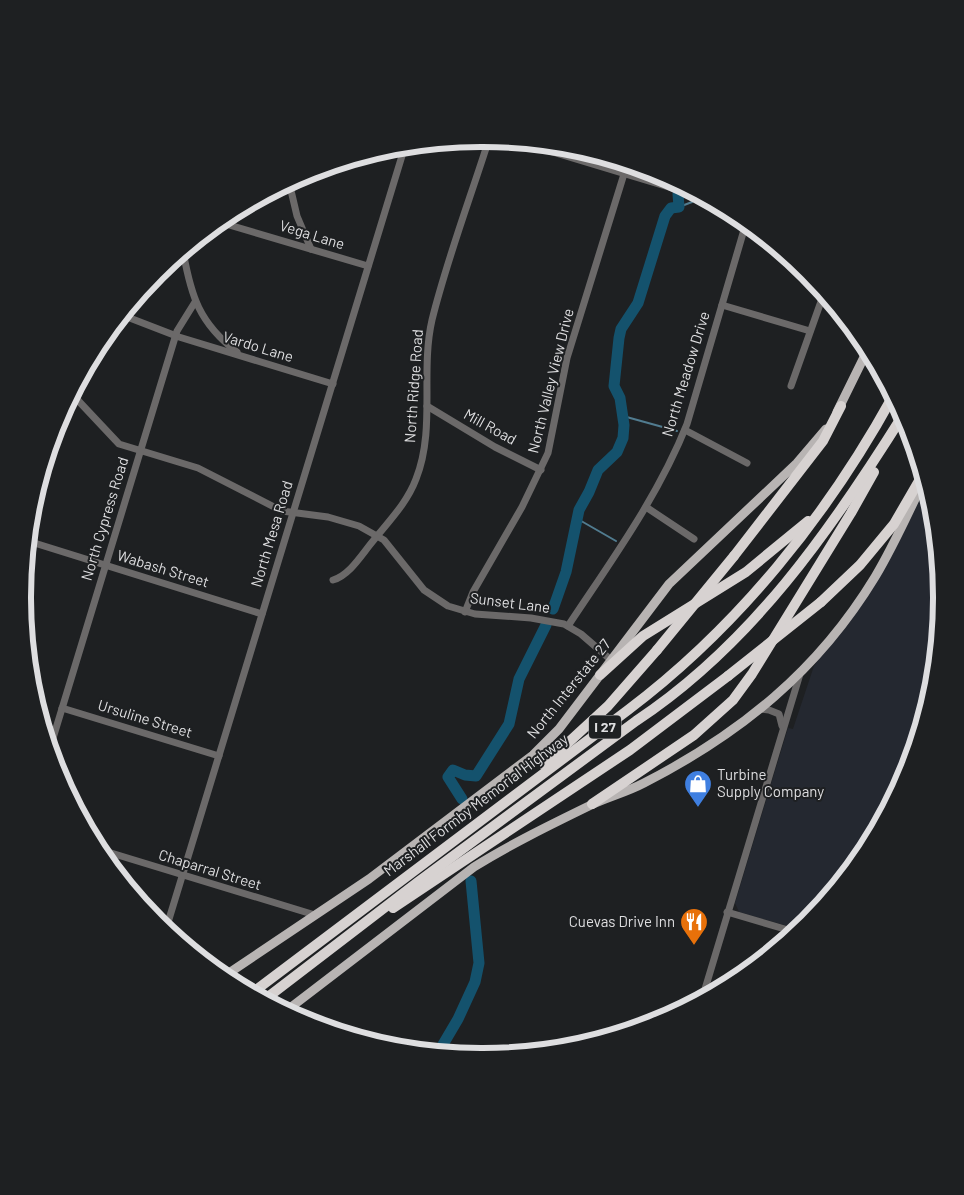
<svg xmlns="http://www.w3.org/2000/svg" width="964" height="1195" font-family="Barlow,sans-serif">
<rect width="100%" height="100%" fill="#1e2022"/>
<polygon fill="#242830" points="926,485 933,508 941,598 933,687 906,774 864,853 807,923 798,929 739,912 735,903 788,728 793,729 814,666 879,576"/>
<polygon fill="#264c31" points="556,145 572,147 658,173 670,179"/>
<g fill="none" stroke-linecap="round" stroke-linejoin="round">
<g stroke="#517c90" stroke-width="2">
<polyline points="679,207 692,202"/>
<polyline points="623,416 677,431"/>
<polyline points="576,518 616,541"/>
</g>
<g stroke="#14526d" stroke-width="11">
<polyline points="680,185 681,185"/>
<polyline points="553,609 566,572 579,510 589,492 598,470 617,452 623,438 624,425 620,398 614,386 619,338 621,329 638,303 665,216 671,208 679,207 678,194"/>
<polyline points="462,799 448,777 453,770 465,775 476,776 509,724 519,679 546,625"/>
<polyline points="438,1053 458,1019 475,982 479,963 471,881"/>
</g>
<g stroke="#6b6969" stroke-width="7">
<polyline points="516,141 705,198"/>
<polyline points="289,182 297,216 311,249"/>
<polyline points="219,222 368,266"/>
<path d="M 183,251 C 191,296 199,323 237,352"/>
<polyline points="722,305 810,331"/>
<polyline points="122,315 179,337 333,384"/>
<polyline points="791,386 824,293"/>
<polyline points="72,394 119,444 198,468 282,511 328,517 359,526 384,540 424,590 448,606 475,614 531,618 564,624 581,634 611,660"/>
<polyline points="427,406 495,447 541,470"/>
<polyline points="685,430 747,463"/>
<polyline points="646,507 694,539"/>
<polyline points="28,541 262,614"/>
<path d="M 333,580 C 350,575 362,554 373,541 C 389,521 407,503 416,479 C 436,429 420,372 432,320 C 447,259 470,199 489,139"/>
<polyline points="465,612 473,592 522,507 548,453 567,358 624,174"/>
<path d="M 568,626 C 611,561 658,497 687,424 L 746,223"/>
<polyline points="62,708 219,756"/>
<polyline points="760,709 769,710 779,714 782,726"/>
<polyline points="50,748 177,331 195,302"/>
<polyline points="98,849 315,915"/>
<polyline points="727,912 795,932"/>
<polyline points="166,929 405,146"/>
<polyline points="702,999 800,674"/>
</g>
<g stroke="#b8b4b3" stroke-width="9">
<polyline points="837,412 868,349"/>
<polyline points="223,977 369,879 533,755 559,729 669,584 797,463 826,429"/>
<path d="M 286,1011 L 474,867 C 511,844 552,824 591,805 C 608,797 627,792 644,783 C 740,734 818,671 875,577 C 893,547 908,514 923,482"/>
</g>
<g stroke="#d7d2d1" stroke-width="10">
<polyline points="734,556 823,441 841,406"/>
<polyline points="821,602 860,565 894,524 923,474"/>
<polyline points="600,675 643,636 746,572 808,521"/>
<polyline points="544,765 608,706 657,650"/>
<polyline points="592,804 694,735 733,700 752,674 851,513 874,472"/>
<polyline points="393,908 630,750 728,676"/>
<path d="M 252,993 L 628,710 C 738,627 827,516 893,396"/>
<path d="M 264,1000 L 418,882 L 636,721 C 751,645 831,530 903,415"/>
</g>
<g stroke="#d7d2d1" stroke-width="10">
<polyline points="657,650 734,556"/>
<polyline points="728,676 821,602"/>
</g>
</g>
<defs>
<symbol id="shop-pin" viewBox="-11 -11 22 30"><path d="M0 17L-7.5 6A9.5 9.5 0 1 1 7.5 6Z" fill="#3f7fe0" stroke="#1e2022"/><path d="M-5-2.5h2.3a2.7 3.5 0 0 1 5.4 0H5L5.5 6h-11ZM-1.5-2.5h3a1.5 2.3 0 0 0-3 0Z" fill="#fff"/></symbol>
<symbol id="restaurant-pin" viewBox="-11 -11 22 30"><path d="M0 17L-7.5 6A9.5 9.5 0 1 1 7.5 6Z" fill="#e8710a" stroke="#1e2022"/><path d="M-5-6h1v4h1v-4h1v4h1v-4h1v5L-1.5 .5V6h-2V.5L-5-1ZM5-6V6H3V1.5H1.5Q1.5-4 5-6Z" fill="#fff"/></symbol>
</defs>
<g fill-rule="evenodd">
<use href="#shop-pin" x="682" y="768" width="32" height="43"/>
<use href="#restaurant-pin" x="678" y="906" width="32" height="43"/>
</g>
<g text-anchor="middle" stroke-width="4" stroke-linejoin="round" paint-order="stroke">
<rect fill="#1e2022" stroke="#a4a5a7" stroke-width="1" x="589" y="715.5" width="32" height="23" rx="4"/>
<g font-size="14" font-weight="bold" fill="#dedee0">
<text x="605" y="732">I 27</text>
</g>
<g font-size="15" fill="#dedee0" stroke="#1e2022">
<text transform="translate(312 235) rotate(17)" y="5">Vega Lane</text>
<text transform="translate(258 347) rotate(17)" y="5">Vardo Lane</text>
<text transform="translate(686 374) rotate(-73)" y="5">North Meadow Drive</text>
<text transform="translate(551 381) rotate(-76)" y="5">North Valley View Drive</text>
<text transform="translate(414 386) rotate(-86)" y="5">North Ridge Road</text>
<text transform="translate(490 427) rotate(29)" y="5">Mill Road</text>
<text transform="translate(105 519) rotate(-73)" y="5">North Cypress Road</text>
<text transform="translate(272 534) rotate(-73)" y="5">North Mesa Road</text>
<text transform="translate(163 569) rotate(17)" y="5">Wabash Street</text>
<text transform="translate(510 603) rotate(7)" y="5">Sunset Lane</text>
<text transform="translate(569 689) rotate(-51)" y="5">North Interstate 27</text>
<text transform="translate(145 719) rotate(17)" y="5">Ursuline Street</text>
<text transform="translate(476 805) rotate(-37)" y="5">Marshall Formby Memorial Highway</text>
<text transform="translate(210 870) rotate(17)" y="5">Chaparral Street</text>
</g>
<g font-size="15" fill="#dedee0" stroke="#1e2022" text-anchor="start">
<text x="717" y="780">Turbine<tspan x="717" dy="17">Supply Company</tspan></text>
<text x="675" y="927" text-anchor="end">Cuevas Drive Inn</text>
</g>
</g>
<path d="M0 0H964V1195H0ZM481 147H483A450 450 0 0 1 933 597V598A450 450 0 0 1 483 1048H481A450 450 0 0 1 31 598V597A450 450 0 0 1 481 147Z" fill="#1e2022" fill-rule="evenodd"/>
<path fill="none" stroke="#dedee0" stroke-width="6" d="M481 147H483A450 450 0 0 1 933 597V598A450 450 0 0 1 483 1048H481A450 450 0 0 1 31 598V597A450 450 0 0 1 481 147Z"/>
</svg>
